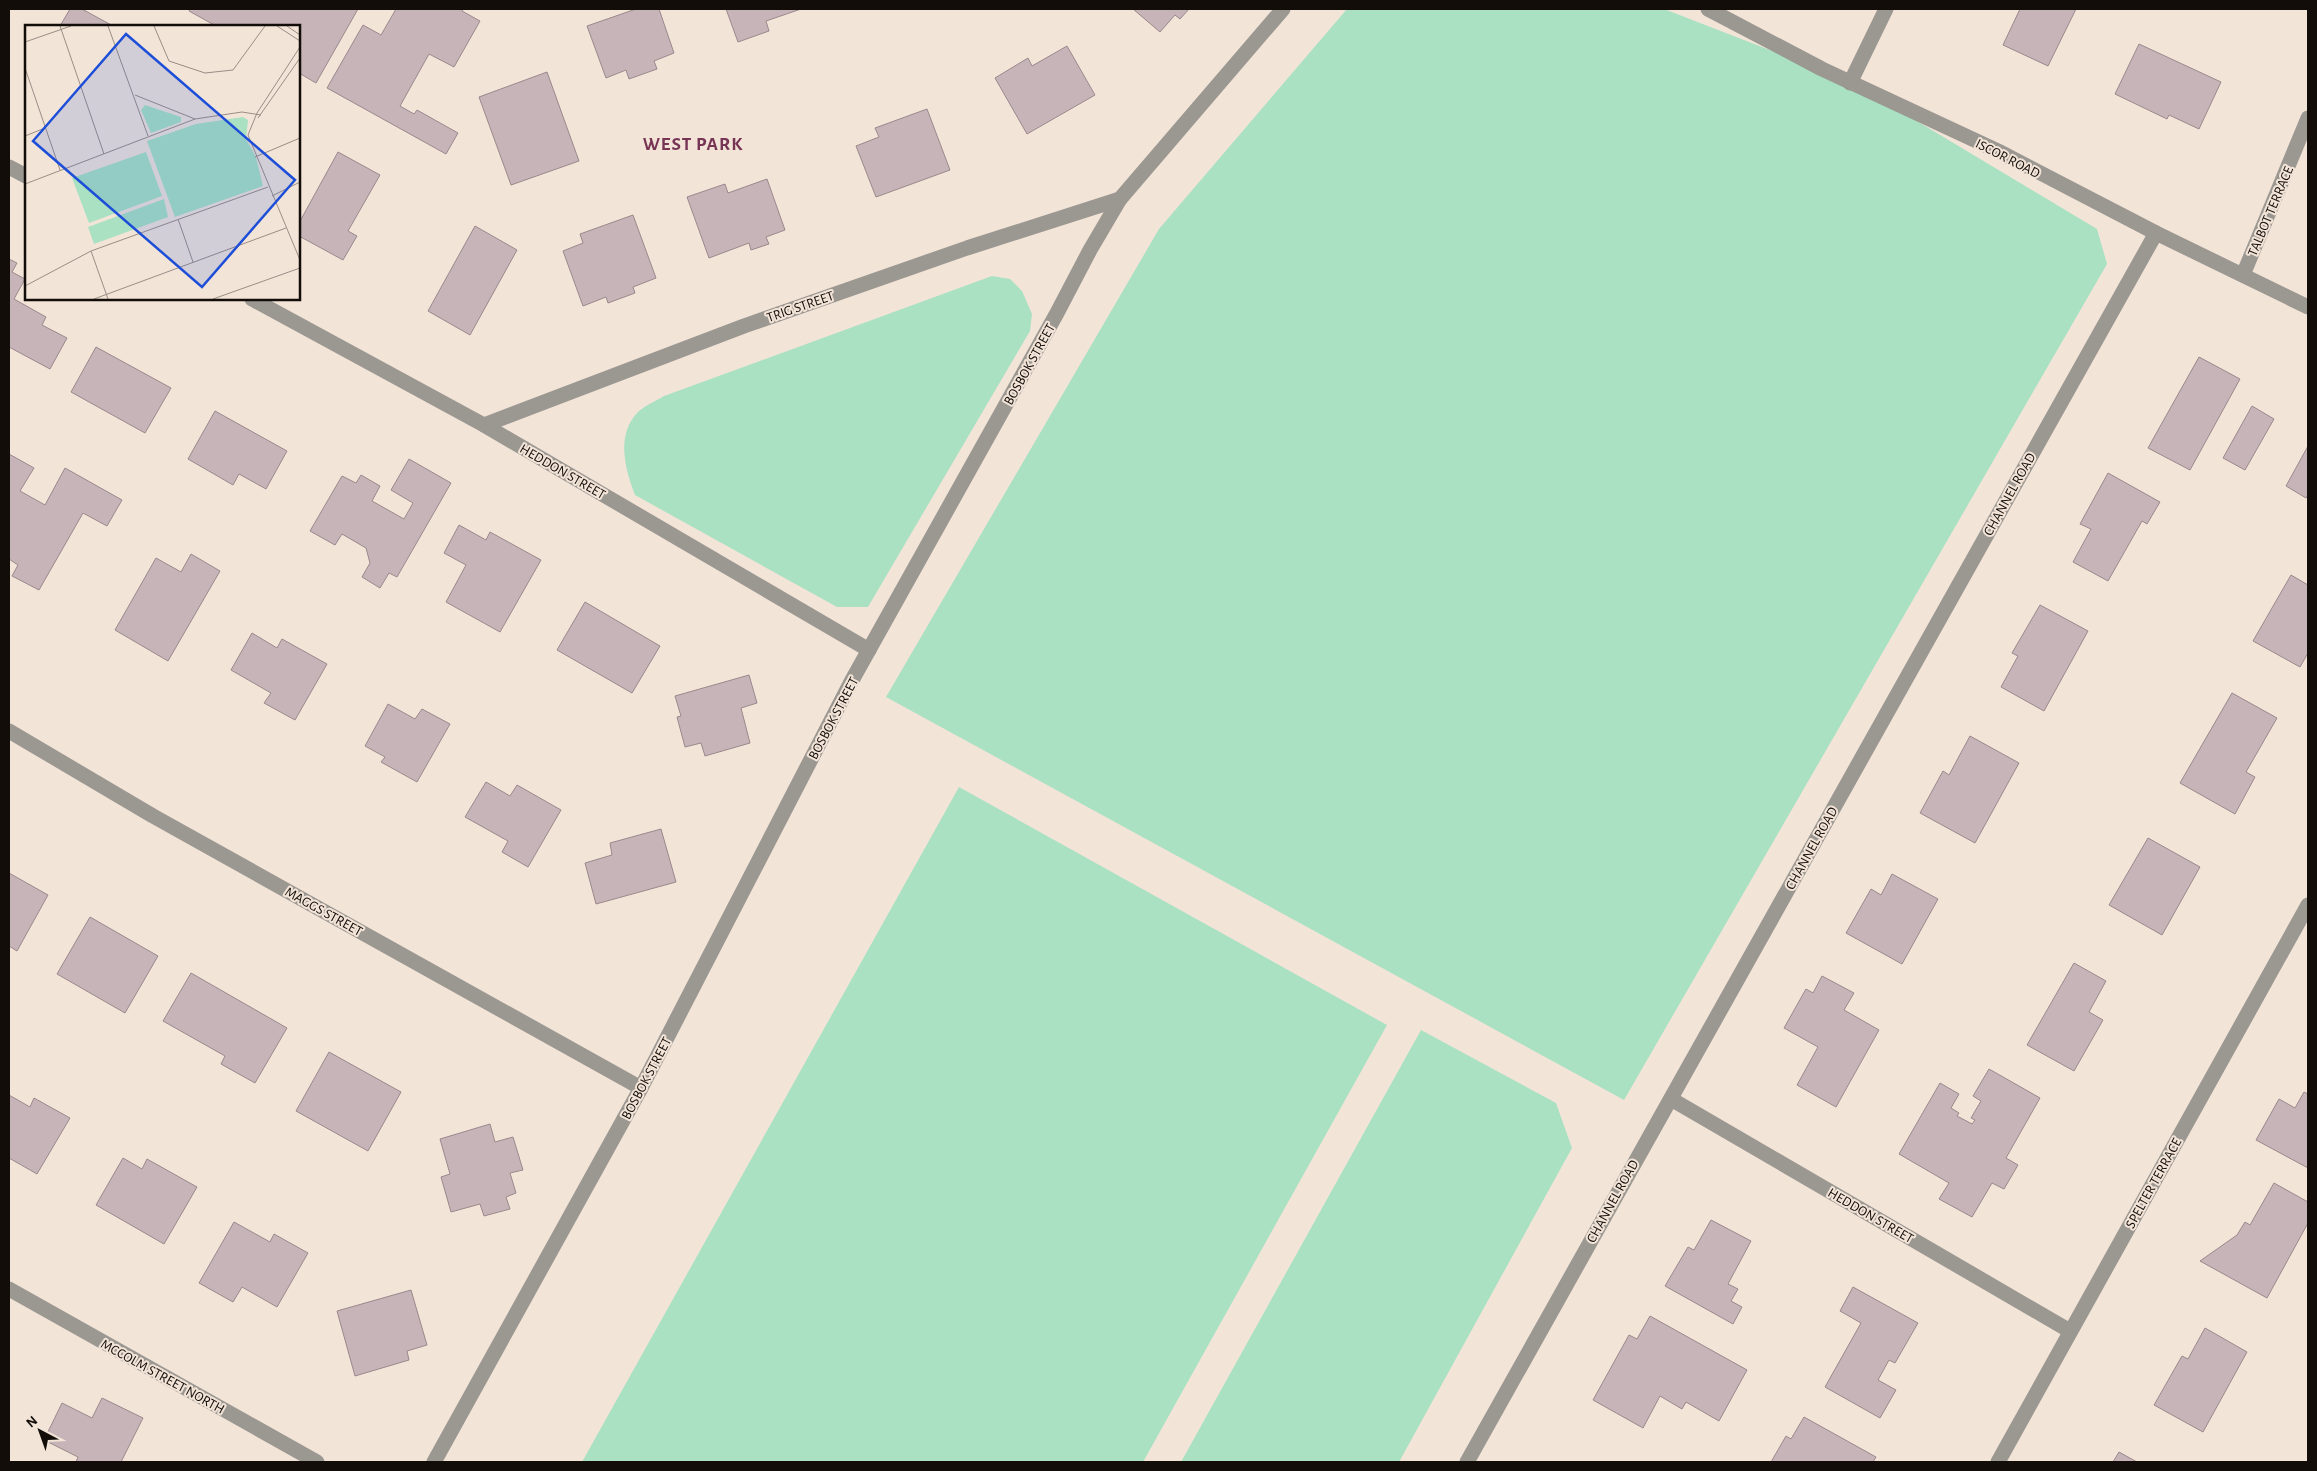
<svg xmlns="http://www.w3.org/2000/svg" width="2317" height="1471" font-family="'Alegreya Sans',sans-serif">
<rect width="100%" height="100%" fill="#f3e4d8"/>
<g fill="#a9e1c2">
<polygon points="1347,9 1664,9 1850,81 2097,229 2107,264 1624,1100 886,697 1159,229"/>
<path d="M 992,276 L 1010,279 L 1022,291 L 1032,314 L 1030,331 L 868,607 L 837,607 L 635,495 C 625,469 616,436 637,413 C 644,406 656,401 664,396 Z"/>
<polygon points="959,787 1387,1025 1143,1462 582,1462"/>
<polygon points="1421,1030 1556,1103 1572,1148 1399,1462 1181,1462"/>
</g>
<g fill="#c7b4b9" stroke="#9a888c">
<polygon points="70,9 82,9 113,26 60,26"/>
<polygon points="190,9 358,9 316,83 299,73 299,26 216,26 189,11"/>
<polygon points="396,9 463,9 462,11 480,21 454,67 429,54 400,106 414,114 417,110 458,133 446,154 327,88 363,25 381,35"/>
<polygon points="636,9 659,9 674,53 654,61 657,69 629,79 626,70 606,78 587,26"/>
<polygon points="726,9 801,9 766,21 769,31 738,42"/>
<polygon points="1133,9 1189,9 1180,19 1175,15 1160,32"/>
<polygon points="2020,9 2076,9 2048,66 2003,45"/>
<polygon points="2139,44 2221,82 2199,129 2169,115 2167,119 2115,94"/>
<polygon points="1067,46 1095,95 1027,134 995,78 1028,58 1032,66"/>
<polygon points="547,72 579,161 511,185 479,97"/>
<polygon points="927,109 950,170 876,197 856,146 879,137 875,128"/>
<polygon points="338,152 380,175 348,231 357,236 343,260 299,236 299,223"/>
<polygon points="767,179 785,230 766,237 769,244 751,250 749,243 709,258 687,197 725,184 728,193"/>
<polygon points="633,215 656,278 633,287 635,293 608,303 606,297 583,306 563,251 583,243 580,234"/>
<polygon points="475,226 517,250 470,335 428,311"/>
<polygon points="9,259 17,263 12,272 25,279 14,299 46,317 42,325 67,338 50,369 9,347"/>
<polygon points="96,347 171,388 145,433 71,392"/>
<polygon points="2199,357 2240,379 2190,470 2148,448"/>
<polygon points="2252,406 2274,419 2245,470 2223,458"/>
<polygon points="215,411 287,451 266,489 239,474 233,485 188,459"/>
<polygon points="2308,446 2308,494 2306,498 2286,486"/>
<polygon points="9,454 34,468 20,491 45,505 65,468 122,500 107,526 83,513 39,590 12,576 18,565 9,559"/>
<polygon points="409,459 451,483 397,577 389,573 380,588 362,577 370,563 366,548 342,534 335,545 310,531 342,476 356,483 361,475 380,486 372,501 404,519 413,503 391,490"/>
<polygon points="2108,473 2160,502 2147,524 2142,521 2108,581 2073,562 2091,529 2080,524"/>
<polygon points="459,525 486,540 490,532 541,560 500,632 446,602 466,565 444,553"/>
<polygon points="191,554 220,571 168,661 115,630 156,558 181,572"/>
<polygon points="2291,575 2308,585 2308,653 2300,667 2253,641"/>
<polygon points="585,602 660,646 632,693 557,650"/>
<polygon points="2040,605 2088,631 2044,711 2001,687 2018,656 2012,653"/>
<polygon points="252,633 277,648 282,639 327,664 295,720 264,703 271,693 231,670"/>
<polygon points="749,675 757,703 741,708 750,743 705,756 701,743 685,747 677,717 681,716 675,696"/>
<polygon points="2232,693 2277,718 2246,772 2255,777 2235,814 2180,783"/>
<polygon points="388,704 415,719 422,709 450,724 417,782 381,762 385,757 365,746"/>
<polygon points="1970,736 2019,763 1975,843 1920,813 1943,771 1949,775"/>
<polygon points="486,782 510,796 517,785 561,810 528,867 502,852 508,841 465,817"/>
<polygon points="661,829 676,882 596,904 585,863 612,855 610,843"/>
<polygon points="2148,838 2200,867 2162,935 2109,905"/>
<polygon points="9,873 48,895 17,951 9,946"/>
<polygon points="1892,874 1938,899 1902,964 1846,933 1871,889 1881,895"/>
<polygon points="90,917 158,956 125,1013 57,974"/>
<polygon points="2074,963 2106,981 2089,1012 2103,1020 2074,1071 2027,1045"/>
<polygon points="191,973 287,1028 255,1083 221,1064 225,1056 163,1021"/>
<polygon points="1822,976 1854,993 1844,1010 1879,1030 1836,1107 1797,1085 1818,1047 1784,1028 1806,989 1813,993"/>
<polygon points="329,1052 401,1092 368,1151 296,1111"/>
<polygon points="1989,1069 2040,1098 2006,1158 2018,1165 2004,1189 1992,1183 1972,1217 1939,1199 1949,1183 1899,1154 1940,1083 1959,1094 1951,1108 1959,1113 1957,1116 1972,1124 1975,1120 1971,1118 1981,1101 1973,1096"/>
<polygon points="2304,1092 2308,1094 2308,1168 2256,1140 2279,1099 2295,1108"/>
<polygon points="9,1095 30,1107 34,1098 70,1118 37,1174 9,1158"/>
<polygon points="490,1124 495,1142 513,1137 523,1170 510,1173 516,1193 506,1197 510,1209 484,1216 480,1204 451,1212 441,1177 450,1174 440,1139"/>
<polygon points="123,1158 142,1169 147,1159 197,1187 164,1244 96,1205"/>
<polygon points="2274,1183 2308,1202 2308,1223 2267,1298 2200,1261 2237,1235 2245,1222 2250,1225"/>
<polygon points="1711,1220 1751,1241 1728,1284 1738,1289 1731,1301 1742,1307 1733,1324 1665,1286 1688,1247 1694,1250"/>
<polygon points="234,1222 270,1242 274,1234 308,1253 277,1307 242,1287 233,1302 199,1283"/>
<polygon points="1853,1287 1918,1323 1895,1363 1889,1360 1878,1380 1896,1390 1880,1418 1825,1387 1861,1323 1840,1311"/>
<polygon points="411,1290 427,1345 407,1351 409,1360 355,1376 337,1311"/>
<polygon points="1650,1316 1747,1370 1719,1421 1686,1402 1682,1409 1660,1396 1643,1428 1593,1400 1629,1335 1637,1339"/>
<polygon points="2205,1328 2247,1352 2203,1432 2154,1405 2182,1356 2188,1359"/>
<polygon points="102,1398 143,1418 121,1462 76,1462 78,1457 44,1440 62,1403 92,1418"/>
<polygon points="1804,1417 1876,1457 1873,1462 1771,1462 1786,1436 1791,1439"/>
<polygon points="2119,1452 2137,1462 2113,1462"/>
</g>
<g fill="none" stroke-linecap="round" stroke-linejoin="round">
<g stroke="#9b9791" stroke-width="15">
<polyline points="1708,9 1822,69 1998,151 2156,233 2308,307"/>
<polyline points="1850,83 1886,9"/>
<polyline points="9,167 26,176"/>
<polyline points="2243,275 2308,118"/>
<polyline points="252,299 484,425 869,650"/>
<polyline points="484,425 744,326 967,248 1120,199"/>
<polyline points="9,731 153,816 641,1088"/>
<polyline points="1671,1099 2070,1331"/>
<polyline points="9,1289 317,1462"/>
<polyline points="434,1462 641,1088 851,682 1057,313 1090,250 1120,199 1283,9"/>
<polyline points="1467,1462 2156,233"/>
<polyline points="1998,1462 2308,905"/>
</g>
</g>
<g text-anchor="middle" stroke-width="4" stroke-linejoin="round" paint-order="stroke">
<g font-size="14" fill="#120d09" stroke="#f3e4d8">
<text transform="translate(2008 158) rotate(27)" y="5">ISCOR ROAD</text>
<text transform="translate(2270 211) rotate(-67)" y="5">TALBOT TERRACE</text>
<text transform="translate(800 306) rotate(-19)" y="5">TRIG STREET</text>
<text transform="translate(1029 364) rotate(-61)" y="5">BOSBOK STREET</text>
<text transform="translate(563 471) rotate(30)" y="5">HEDDON STREET</text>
<text transform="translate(2009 494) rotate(-61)" y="5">CHANNEL ROAD</text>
<text transform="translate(833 718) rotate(-62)" y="5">BOSBOK STREET</text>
<text transform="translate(1811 848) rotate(-61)" y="5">CHANNEL ROAD</text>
<text transform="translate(324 911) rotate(29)" y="5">MAGGS STREET</text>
<text transform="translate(646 1078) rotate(-62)" y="5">BOSBOK STREET</text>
<text transform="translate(2153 1183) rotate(-61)" y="5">SPELTER TERRACE</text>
<text transform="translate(1612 1201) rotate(-61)" y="5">CHANNEL ROAD</text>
<text transform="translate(1871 1215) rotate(30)" y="5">HEDDON STREET</text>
<text transform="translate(163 1376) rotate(29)" y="5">MCCOLM STREET NORTH</text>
</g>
<g font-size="19" font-weight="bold" letter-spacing="1" fill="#773556" stroke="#f3e4d8">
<text x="693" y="150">WEST PARK</text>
</g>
</g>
<g transform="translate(25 25)">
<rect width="275" height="275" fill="#f3e4d8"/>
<path d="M 120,80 L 156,92 L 156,97 L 126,108 L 116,85 ZM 218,92 L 223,95 L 221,114 L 231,132 L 238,161 L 150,192 L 122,116 L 171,99 ZM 121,127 L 137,171 L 64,198 L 47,153 ZM 139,174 L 143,192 L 69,219 L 63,202 Z" fill="#a9e1c2"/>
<path fill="none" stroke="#998e85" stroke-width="1" d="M 35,1 L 79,129M 83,1 L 123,111M 129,1 L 144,36 L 180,48 L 208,45 L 240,1M 252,1 L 275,16M 262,1 L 275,10M 0,17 L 46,1M 275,22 L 232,88 L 223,110 L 275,235M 0,43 L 35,145M 110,70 L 170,94M 233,93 L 275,33M 0,111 L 20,103M 230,132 L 275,113M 0,159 L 170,94 L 217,87 L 236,90M 247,171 L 275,157M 153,194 L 168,237M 66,226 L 83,274M 0,261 L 66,226 L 243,162M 69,274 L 261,203M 188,274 L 275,243"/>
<path fill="#1d4ed8" fill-opacity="0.15" stroke="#1d4ed8" stroke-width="2.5" d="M 101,9 L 270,155 L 177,262 L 8,116 Z"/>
<rect width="275" height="275" fill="none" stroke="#120d09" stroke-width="2.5"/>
</g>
<rect width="2317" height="1471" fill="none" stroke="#120d09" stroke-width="20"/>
<g transform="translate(40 1431) rotate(319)" stroke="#f3e4d8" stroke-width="4" paint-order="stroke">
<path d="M0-4L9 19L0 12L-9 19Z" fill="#120d09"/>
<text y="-8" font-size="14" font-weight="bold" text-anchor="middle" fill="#120d09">N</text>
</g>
</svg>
